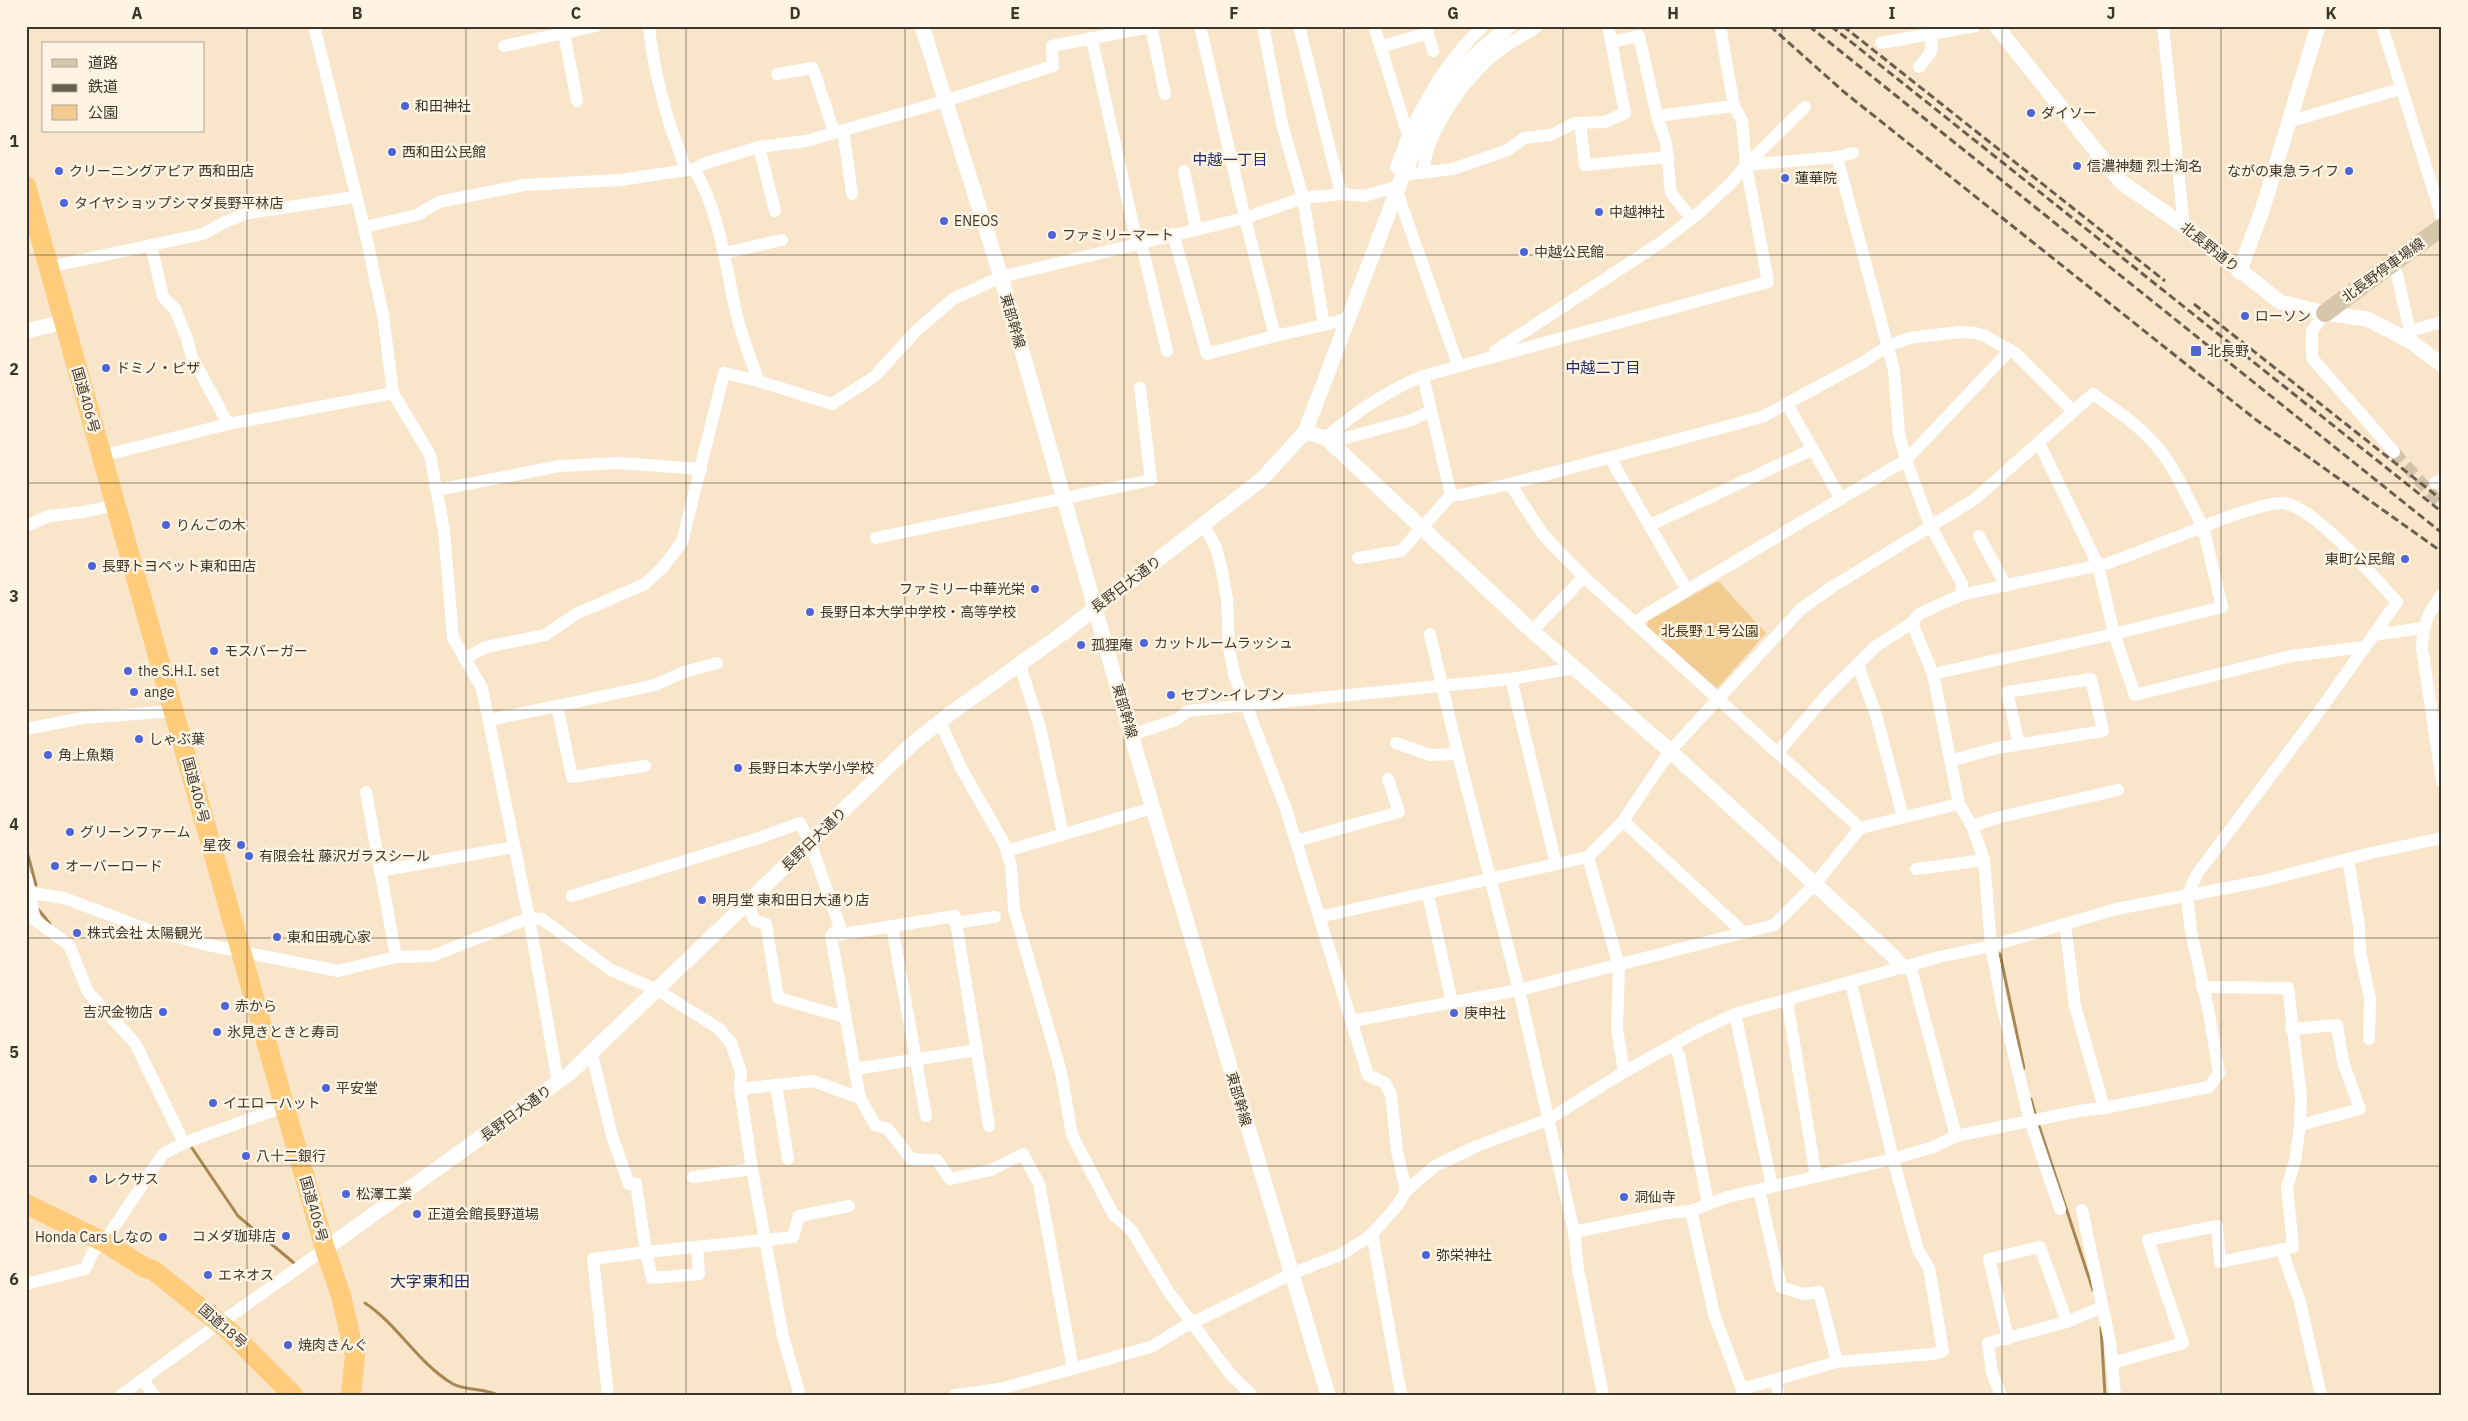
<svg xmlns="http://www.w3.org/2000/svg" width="2468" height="1421" font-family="'IBM Plex Sans','Noto Sans JP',sans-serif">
<rect width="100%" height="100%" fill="#f8e5ca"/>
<polygon fill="#f2cb90" points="1718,581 1766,633 1717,688 1647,627 1648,621"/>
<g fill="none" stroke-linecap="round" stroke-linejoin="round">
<g stroke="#a88651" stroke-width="3">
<polyline points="26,848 36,885"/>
<polyline points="38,909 50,924"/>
<polyline points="2000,954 2024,1068"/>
<polyline points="2031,1099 2036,1117"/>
<polyline points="2038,1123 2093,1290"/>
<polyline points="192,1148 238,1216 294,1263"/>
<path d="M 365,1303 C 398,1325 418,1363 453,1384 C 466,1391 484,1388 498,1395"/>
<polyline points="2101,1327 2105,1395"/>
</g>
<polyline stroke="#d2c2aa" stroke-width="12" stroke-dasharray="12 6" stroke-linecap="butt" points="2394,452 2442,506"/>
<g stroke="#fff" stroke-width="12">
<polyline points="314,26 364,227 383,315 393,393 430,455 444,531 453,638 482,688 529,918 558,1082"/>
<path d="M 649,26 C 652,59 660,91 669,122 C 674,139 682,153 685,170"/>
<polyline points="1200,26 1245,218 1275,336 1324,325"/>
<polyline points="1263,26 1282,124 1303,198 1324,325 1349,318"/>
<polyline points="1299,26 1341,194"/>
<polyline points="1374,26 1408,135 1396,167 1403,175 1453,169 1508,150 1524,138 1551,135 1575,123 1605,122 1625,113 1608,26"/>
<polyline points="1426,26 1433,51"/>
<polyline points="2163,26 2184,226"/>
<polyline points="2382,26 2442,218"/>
<polyline points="1151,27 1165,94"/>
<polyline points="564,33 577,101"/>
<polyline points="1092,40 1137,243"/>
<polyline points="1612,42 1639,36 1657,116 1666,143 1671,193 1691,218"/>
<polyline points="1881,43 1975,26"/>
<polyline points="504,46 596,26"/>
<polyline points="1380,47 1428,33"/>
<polyline points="1919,67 1931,52 1932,35"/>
<polyline points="777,74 813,68 834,132"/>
<polyline points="1657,116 1734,106 1720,26"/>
<polyline points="2288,122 2400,89"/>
<polyline points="1580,123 1585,165 1668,157"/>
<polyline points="843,130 852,194"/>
<path d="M 1408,135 C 1430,91 1447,61 1483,26"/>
<polyline points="759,147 775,211"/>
<polyline points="1746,165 1837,157 1853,153"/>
<polyline points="1184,171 1196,229"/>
<path d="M 1424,172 C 1424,138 1458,89 1482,66 C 1498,49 1519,38 1538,26"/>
<polyline points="1397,192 1458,365"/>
<polyline points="364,227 417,215 439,202 524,185 620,180 694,169 706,163 759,147 806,141 945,101 1053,66 1052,46 1155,26"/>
<polyline points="1173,234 1207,354 1275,336"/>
<polyline points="1141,242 1167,351"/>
<polyline points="151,245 163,297 175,309 187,339 191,355 228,424"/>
<polyline points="724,253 782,240"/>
<polyline points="2394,262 2410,331 2442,322"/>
<polyline points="49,267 203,234 225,222 249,213 355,197"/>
<polyline points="2325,313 2312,331 2312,358 2394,452"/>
<polyline points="1495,351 1663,241 1701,211 1731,183 1746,165 1805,107"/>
<polyline points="1423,376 1451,495"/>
<polyline points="758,381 832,404 874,377 916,331 953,299 1001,277 1245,218 1303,198 1341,194 1364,196 1399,186"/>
<polyline points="1787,404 1841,499"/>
<polyline points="1335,430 1342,439 1412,420 1430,411"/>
<path d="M 1326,438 C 1355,412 1387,391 1423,376 L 1768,282 L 1746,165 L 1742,121 L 1734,106"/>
<polyline points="2039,443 2098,565 2114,634 2135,695 2291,656 2364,647"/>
<polyline points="102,456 228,424 393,393"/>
<polyline points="1610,458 1687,590"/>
<polyline points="2435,483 2442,480"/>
<polyline points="1510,484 1544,536 1584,577 1860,828"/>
<polyline points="437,490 560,466 619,463 701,469"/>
<polyline points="1204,525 1216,548 1222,571 1227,599 1229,649 1235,677 1285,806 1368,1075 1385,1083 1391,1095 1397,1151 1406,1191"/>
<polyline points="1650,525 1813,449"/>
<polyline points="26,526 49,516 83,512 116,505"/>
<polyline points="1979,536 2006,586"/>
<polyline points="876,538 1151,480 1140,388"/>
<polyline points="1358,558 1401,551 1451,495 1460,495 1510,484 1762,417 1860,364 1888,346 1909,338 1960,332 1975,333 1985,336 2015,353 2073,411"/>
<path d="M 2442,594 C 2428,614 2423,623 2422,648 L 2442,782"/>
<polyline points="1635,623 1647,614 1906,460 2010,350"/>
<polyline points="1912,623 1933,674 1959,804 1972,826 1984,860 1991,946 2002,1005 2030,1121 2060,1209"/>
<polyline points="1532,631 1584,577"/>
<polyline points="1430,634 1458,754 1519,990 1574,1232 1578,1269 1603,1395"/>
<polyline points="2373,635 2423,628"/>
<path d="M 464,659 L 486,647 L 545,635 L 576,614 L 645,584 L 663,567 L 682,542 L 724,373 L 758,381 C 751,357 740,333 735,308 C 725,262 719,210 694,169"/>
<polyline points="1020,665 1040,728 1063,834"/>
<polyline points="1858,665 1876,715 1903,817"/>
<polyline points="1511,679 1556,864"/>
<polyline points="489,720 557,706"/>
<polyline points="940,722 961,768 1004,843 1011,866 1014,909 1061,1072 1072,1135 1113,1214 1132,1231 1168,1291 1231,1375 1252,1395"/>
<polyline points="26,729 83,718 175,711"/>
<polyline points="1131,735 1176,720 1188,711 1511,679 1575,668"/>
<polyline points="1396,743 1430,755 1458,754"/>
<polyline points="1778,752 1827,695 1876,646 1912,623 1919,614 1961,595 1962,584 1930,525 1906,460 1899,434 1894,370 1837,157"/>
<polyline points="1950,761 1997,748 2103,731 2091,679 2007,692 2019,744"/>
<polyline points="645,766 572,777 557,706 655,685 684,672 717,663"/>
<polyline points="366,792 396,957"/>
<polyline points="1623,821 1744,933"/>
<polyline points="1972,826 2000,817 2118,790"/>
<polyline points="1296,841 1399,812 1388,779"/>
<polyline points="1007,851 1153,808"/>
<polyline points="1588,857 1619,966 1617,1029 1624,1072"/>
<polyline points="2348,859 2359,926 2360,952 2370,999 2369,1039"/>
<polyline points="1916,869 1984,860"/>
<polyline points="380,871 514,847"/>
<polyline points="26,877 35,920 69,945 88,992 135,1043 184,1143"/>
<polyline points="26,892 64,898 149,930 208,945 338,971 396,957 432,956 529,918 542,919 611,970 657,990 718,1028 731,1043 741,1072 740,1089 752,1169 783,1337 800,1395"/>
<polyline points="1428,894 1452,1003"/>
<polyline points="572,896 759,838 800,823 810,842 840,927 831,936 860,1098 813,1081 740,1089"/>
<polyline points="748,901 754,920 766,924 778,998 845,1017"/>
<path d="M 1319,917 L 1588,857 L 1623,821 L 1670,751 L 1801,609 L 1832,587 L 1975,499 L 2093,394 C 2113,408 2134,422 2151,440 C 2174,463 2187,498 2203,527 L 2109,563 L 1961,595"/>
<polyline points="955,923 995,917"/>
<polyline points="2065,924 2075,1006 2104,1108"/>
<polyline points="892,926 926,1116"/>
<polyline points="831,936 955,916 989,1126"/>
<polyline points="1910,965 1956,1136"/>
<polyline points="1787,1000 1816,1177"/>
<polyline points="1735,1014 1772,1186"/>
<polyline points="1352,1021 1519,990 1774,925 1815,884 1860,828 1959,804"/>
<polyline points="2291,1029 2337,1025 2343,1062 2360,1109 2300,1125"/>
<polyline points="1673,1045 1679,1055 1708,1203"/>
<polyline points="591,1051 612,1136 629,1184 636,1184 646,1252 593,1259 608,1395"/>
<polyline points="855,1069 977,1050"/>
<polyline points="776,1085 788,1159"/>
<polyline points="860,1098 875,1125 888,1129 911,1159 937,1160 950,1179 991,1170 1023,1154 1039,1184 1073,1369"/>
<polyline points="693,1177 752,1169"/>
<polyline points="2082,1210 2110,1342 2115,1395"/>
<polyline points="1691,1211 1714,1314 1744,1395"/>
<path d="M 1574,1232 L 1667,1213 L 1691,1211 L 1727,1197 L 1893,1159 L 1933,1147 L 1956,1136 L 2079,1111 L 2104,1108 L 2209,1087 L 2219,1073 L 2209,1013 L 2191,931 L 2187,896 L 2197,874 L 2321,709 L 2397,602 C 2375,578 2314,506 2283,503 C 2267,502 2218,520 2203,527 L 2222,607 L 2114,634 L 1933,674"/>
<polyline points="1372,1233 1401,1395"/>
<polyline points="697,1247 699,1274 652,1278 646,1252 793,1237 799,1216 849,1206"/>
<polyline points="2282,1251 2300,1302 2321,1395"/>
<polyline points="26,1284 85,1269 94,1250 104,1242 163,1154 184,1143 285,1106"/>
<polyline points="220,1323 325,1249"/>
<polyline points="2008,1339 1989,1259 2040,1247 2067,1322"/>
<polyline points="1837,1362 1932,1354 1943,1351 1929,1268 1918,1250 1893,1159 1851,983"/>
<polyline points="2112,1363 2183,1343 2148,1240 2217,1226 2220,1262 2293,1247 2287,1188 2295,1161 2300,1125 2301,1097 2288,988 2202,987"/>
<polyline points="143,1380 154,1395"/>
<polyline points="1776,1380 1779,1395"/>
<polyline points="1742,1389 1837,1362 1819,1292 1803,1294 1781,1287 1759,1190"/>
<polyline points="121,1395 213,1328"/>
<polyline points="955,1395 1000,1389 1151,1347 1180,1329 1291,1274 1342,1254 1370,1236 1397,1206 1406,1191 1435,1166 1477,1146 1549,1119 1624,1072 1700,1030 1735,1014 1939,957 1991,946 2116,909 2263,881 2371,853 2442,838"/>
<polyline points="2001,1395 1992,1373 1988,1343 2067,1322 2102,1307"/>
</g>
<g stroke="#fff" stroke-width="15">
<polyline points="922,26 1001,277 1131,735 1328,1395"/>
<polyline points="1996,26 2121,182 2184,226 2280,302 2325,313 2367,319 2410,341 2442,365"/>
<polyline points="2239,272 2262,211 2318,26"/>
<polyline points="26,331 64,322"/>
<polyline points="1305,432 1326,438 1532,631 1670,751 1893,956 1902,967"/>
<polyline points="325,1249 569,1074 912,744 947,716 1062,634 1262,479 1305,432 1403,175 1440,98 1469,61 1509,26"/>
</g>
<polyline stroke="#d6c6ab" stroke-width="18" points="2325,313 2442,227"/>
<g stroke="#fecc7a" stroke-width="20">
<polyline points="26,186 272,1062 325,1249 341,1296 355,1356 351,1395"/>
<polyline points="26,1204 104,1242 145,1268 153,1270 228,1330 293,1395"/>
</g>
<g stroke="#695f50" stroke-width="3" stroke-dasharray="8 4" stroke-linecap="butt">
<polyline points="1770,26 1844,92 2255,419 2442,552"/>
<polyline points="1809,26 2442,533"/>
<polyline points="1831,26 2442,512"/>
<polyline points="1843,26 2165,281"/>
<polyline points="2194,304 2442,500"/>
</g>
</g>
<path fill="none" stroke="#3c352a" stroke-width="1" stroke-opacity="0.55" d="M 247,26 L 247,1395M 466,26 L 466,1395M 686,26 L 686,1395M 905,26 L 905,1395M 1124,26 L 1124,1395M 1344,26 L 1344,1395M 1563,26 L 1563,1395M 1782,26 L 1782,1395M 2002,26 L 2002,1395M 2221,26 L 2221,1395M 26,255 L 2442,255M 26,483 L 2442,483M 26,710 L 2442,710M 26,938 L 2442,938M 26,1166 L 2442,1166"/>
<g fill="#4e64d9" stroke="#fff4e3" stroke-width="2">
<circle cx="405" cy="106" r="5"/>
<circle cx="2031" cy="113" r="5"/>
<circle cx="392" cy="152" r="5"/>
<circle cx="2077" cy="166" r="5"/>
<circle cx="59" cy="171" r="5"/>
<circle cx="2349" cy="171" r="5"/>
<circle cx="1785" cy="178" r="5"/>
<circle cx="64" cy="203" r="5"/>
<circle cx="1599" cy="212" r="5"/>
<circle cx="944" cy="221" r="5"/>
<circle cx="1052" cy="235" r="5"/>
<circle cx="1524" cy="252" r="5"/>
<circle cx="2245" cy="316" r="5"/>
<rect x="2190" y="345" width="12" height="12" rx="2.5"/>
<circle cx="106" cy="368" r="5"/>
<circle cx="166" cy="525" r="5"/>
<circle cx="2405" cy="559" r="5"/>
<circle cx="92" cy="566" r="5"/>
<circle cx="1035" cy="589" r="5"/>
<circle cx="810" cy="612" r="5"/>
<circle cx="1144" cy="643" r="5"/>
<circle cx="1081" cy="645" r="5"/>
<circle cx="214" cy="651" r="5"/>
<circle cx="128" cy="671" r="5"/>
<circle cx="134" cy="692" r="5"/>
<circle cx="1171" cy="695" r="5"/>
<circle cx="139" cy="739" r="5"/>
<circle cx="48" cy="755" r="5"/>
<circle cx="738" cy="768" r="5"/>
<circle cx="70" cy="832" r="5"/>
<circle cx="241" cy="845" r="5"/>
<circle cx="249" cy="856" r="5"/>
<circle cx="55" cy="866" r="5"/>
<circle cx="702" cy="900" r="5"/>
<circle cx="77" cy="933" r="5"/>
<circle cx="277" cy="937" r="5"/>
<circle cx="225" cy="1006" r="5"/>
<circle cx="163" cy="1012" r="5"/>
<circle cx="1454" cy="1013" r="5"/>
<circle cx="217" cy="1032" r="5"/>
<circle cx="326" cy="1088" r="5"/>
<circle cx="213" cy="1103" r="5"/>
<circle cx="246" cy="1156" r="5"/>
<circle cx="93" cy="1179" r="5"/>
<circle cx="346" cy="1194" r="5"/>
<circle cx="1624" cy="1197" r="5"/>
<circle cx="417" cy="1214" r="5"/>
<circle cx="286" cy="1236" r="5"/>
<circle cx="163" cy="1237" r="5"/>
<circle cx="1426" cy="1255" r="5"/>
<circle cx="208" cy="1275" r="5"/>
<circle cx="288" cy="1345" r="5"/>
</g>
<g text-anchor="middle" stroke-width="5" stroke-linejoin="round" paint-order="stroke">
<g font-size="14" fill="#3c352a" stroke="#fff4e3" text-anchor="start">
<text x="415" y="111">和田神社</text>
<text x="2041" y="118">ダイソー</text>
<text x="402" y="157">西和田公民館</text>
<text x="2087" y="171">信濃神麺 烈士洵名</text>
<text x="69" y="176">クリーニングアピア 西和田店</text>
<text x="2339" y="176" text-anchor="end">ながの東急ライフ</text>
<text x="1795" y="183">蓮華院</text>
<text x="74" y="208">タイヤショップシマダ長野平林店</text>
<text x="1609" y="217">中越神社</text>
<text x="954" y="226">ENEOS</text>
<text x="1062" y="240">ファミリーマート</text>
<text x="1534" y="257">中越公民館</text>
<text x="2255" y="321">ローソン</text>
<text x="2207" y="356">北長野</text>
<text x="116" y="373">ドミノ・ピザ</text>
<text x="176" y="530">りんごの木</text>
<text x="2395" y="564" text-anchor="end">東町公民館</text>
<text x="102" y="571">長野トヨペット東和田店</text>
<text x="1025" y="594" text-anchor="end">ファミリー中華光栄</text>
<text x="820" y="617">長野日本大学中学校・高等学校</text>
<text x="1154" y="648">カットルームラッシュ</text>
<text x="1091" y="650">孤狸庵</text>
<text x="224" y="656">モスバーガー</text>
<text x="138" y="676">the S.H.I. set</text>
<text x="144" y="697">ange</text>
<text x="1181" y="700">セブン-イレブン</text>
<text x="149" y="744">しゃぶ葉</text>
<text x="58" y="760">角上魚類</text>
<text x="748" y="773">長野日本大学小学校</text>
<text x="80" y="837">グリーンファーム</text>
<text x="231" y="850" text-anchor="end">星夜</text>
<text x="259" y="861">有限会社 藤沢ガラスシール</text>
<text x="65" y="871">オーバーロード</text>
<text x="712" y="905">明月堂 東和田日大通り店</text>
<text x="87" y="938">株式会社 太陽観光</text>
<text x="287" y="942">東和田魂心家</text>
<text x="235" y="1011">赤から</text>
<text x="153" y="1017" text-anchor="end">吉沢金物店</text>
<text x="1464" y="1018">庚申社</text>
<text x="227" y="1037">氷見きときと寿司</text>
<text x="336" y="1093">平安堂</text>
<text x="223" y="1108">イエローハット</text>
<text x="256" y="1161">八十二銀行</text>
<text x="103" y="1184">レクサス</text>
<text x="356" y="1199">松澤工業</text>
<text x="1634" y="1202">洞仙寺</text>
<text x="427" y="1219">正道会館長野道場</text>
<text x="276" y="1241" text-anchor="end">コメダ珈琲店</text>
<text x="153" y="1242" text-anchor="end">Honda Cars しなの</text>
<text x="1436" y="1260">弥栄神社</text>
<text x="218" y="1280">エネオス</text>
<text x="298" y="1350">焼肉きんぐ</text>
</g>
<g font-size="14" fill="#3c352a" stroke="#fff4e3">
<text transform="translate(2210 247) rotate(39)" y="5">北長野通り</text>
<text transform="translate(2383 270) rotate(-36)" y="5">北長野停車場線</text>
<text transform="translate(1013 321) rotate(74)" y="5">東部幹線</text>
<text transform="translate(86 400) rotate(74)" y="5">国道406号</text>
<text transform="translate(1126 584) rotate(-37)" y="5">長野日大通り</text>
<text transform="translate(1125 711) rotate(74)" y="5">東部幹線</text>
<text transform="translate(196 790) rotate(75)" y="5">国道406号</text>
<text transform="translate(814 839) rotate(-44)" y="5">長野日大通り</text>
<text transform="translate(1239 1099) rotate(74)" y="5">東部幹線</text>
<text transform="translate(516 1113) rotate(-36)" y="5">長野日大通り</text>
<text transform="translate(314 1209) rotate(74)" y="5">国道406号</text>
<text transform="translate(223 1326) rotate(41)" y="5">国道18号</text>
</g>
<g font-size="14" fill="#493516" stroke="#fff4e3">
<text x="1710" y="636">北長野１号公園</text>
</g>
<g font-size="15" fill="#202a62" stroke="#fff4e3">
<text x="1230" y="165">中越一丁目</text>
<text x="1603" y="373">中越二丁目</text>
</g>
<g font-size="16" fill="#202a62" stroke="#fff4e3">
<text x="430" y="1287">大字東和田</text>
</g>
</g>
<rect width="2468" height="1421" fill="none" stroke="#fff4e3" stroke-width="55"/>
<rect x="42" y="42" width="162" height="90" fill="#fff4e3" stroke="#b1a899"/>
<rect x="52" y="59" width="25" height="8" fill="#d6c6ab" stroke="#b1a899"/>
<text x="88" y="68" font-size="15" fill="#3c352a">道路</text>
<rect x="52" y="84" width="25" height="8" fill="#695f50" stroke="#b1a899"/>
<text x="88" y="92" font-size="15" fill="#3c352a">鉄道</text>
<rect x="52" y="105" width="25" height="15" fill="#f2cb90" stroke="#b1a899"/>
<text x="88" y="118" font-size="15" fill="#3c352a">公園</text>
<rect x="28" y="28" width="2412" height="1366" fill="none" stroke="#3c352a" stroke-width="2"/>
<g font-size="16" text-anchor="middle" font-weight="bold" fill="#3c352a">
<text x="137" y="19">A</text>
<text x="357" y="19">B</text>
<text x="576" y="19">C</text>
<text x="795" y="19">D</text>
<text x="1015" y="19">E</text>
<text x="1234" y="19">F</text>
<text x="1453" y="19">G</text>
<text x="1673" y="19">H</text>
<text x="1892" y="19">I</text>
<text x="2111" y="19">J</text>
<text x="2331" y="19">K</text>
<text x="14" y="147">1</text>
<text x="14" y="375">2</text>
<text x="14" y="602">3</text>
<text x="14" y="830">4</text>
<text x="14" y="1058">5</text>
<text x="14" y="1285">6</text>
</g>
</svg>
